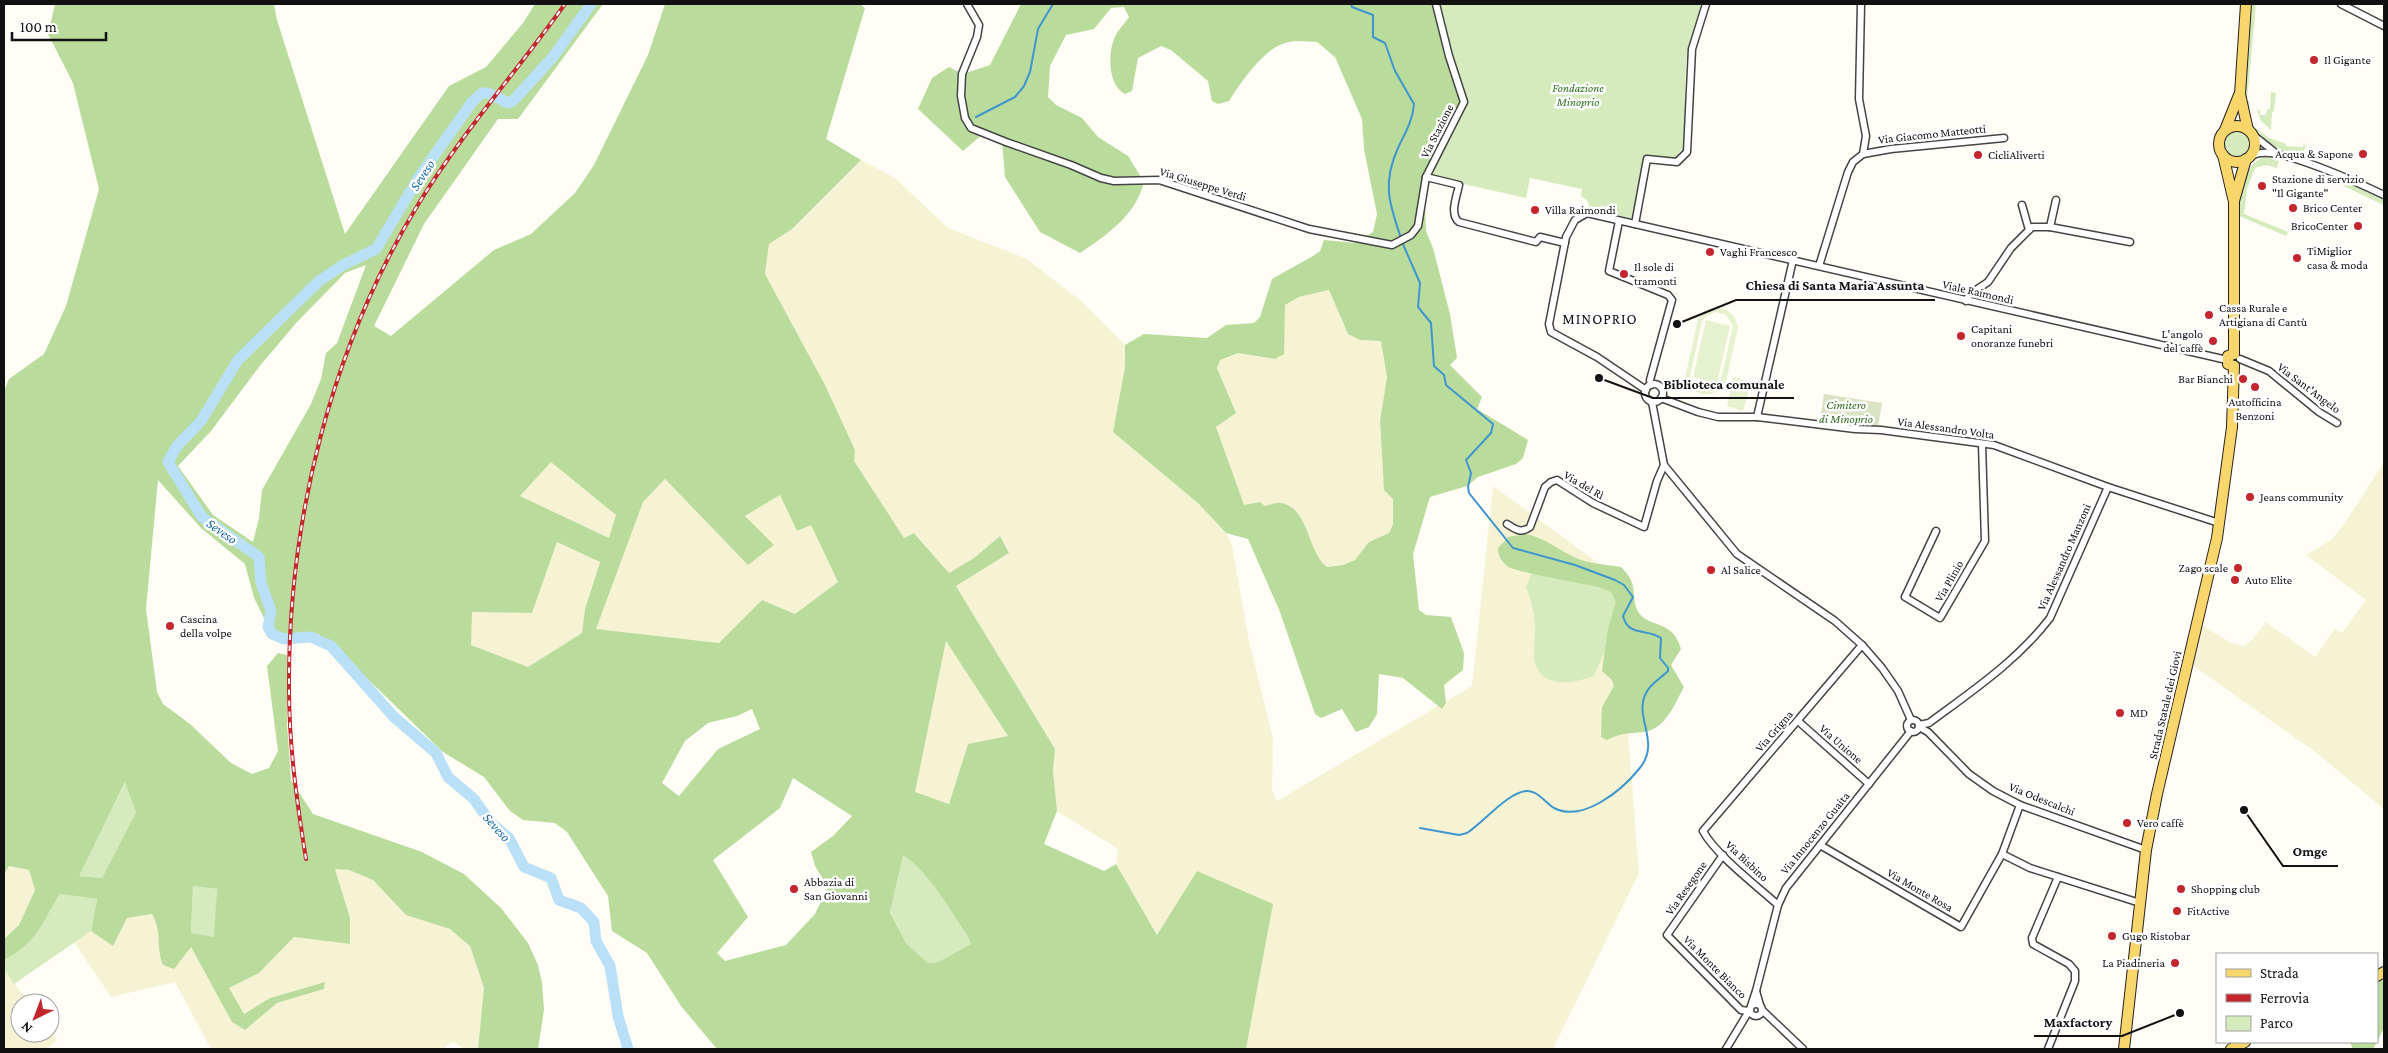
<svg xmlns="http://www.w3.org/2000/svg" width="2388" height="1053" font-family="'Crimson Pro',serif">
<rect width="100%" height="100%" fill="#fffdf5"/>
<g fill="#f6f3d4">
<polygon points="861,160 895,178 948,228 1025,258 1080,300 1125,345 1125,367 1113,432 1199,504 1226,533 1232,545 1248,636 1273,739 1272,790 1277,801 1472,686 1493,486 1616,576 1639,873 1553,1049 1246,1049 1273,904 1158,936 1116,864 1118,849 1057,811 1053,770 1055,749 956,586 1009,552 1000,536 974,558 949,573 915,533 904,538 853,461 855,450 825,385 765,274 769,244 792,229"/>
<polygon points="1329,290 1348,334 1360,340 1381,341 1387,377 1380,421 1384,490 1393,498 1393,524 1389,533 1369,543 1355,560 1343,565 1327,567 1319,561 1301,518 1280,503 1265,506 1260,502 1244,506 1216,427 1236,413 1217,367 1220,360 1238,353 1274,359 1285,305 1299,297"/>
<polygon points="551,461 617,515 609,538 520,496"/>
<polygon points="2384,462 2384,809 2318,754 2191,664 2200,624 2231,643 2243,646 2253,639 2266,622 2315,657 2335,629 2342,633 2366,600 2306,555 2332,539 2343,526"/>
<polygon points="665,479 748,564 744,516 780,495 797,531 811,525 838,582 795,614 762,600 719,643 595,629 643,502"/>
<polygon points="557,542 600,561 585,609 582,633 528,667 471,645 471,612 532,613"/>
<polygon points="946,640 1009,736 968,744 949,804 914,792"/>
<polygon points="9,866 29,870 35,890 19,925 4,939 4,874"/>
<polygon points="335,869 349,870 373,880 406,915 450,929 470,946 484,988 478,1049 462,1049 461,1046 452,1042 443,1049 211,1049 175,982 111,997 74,942 91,931 113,946 127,918 152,914 159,927 159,955 190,946 232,1021 245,1030 277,1003 324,989 325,982 270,998 243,1014 229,988 259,973 294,937 350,944 350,918"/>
<polygon points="4,969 29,1003 20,1003 20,1033 50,1033 50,1031 57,1040 47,1049 4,1049"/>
</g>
<g fill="#d5ebbd">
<polygon points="1438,4 1701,4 1686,62 1684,149 1679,152 1677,158 1645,157 1634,219 1590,209 1587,200 1581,196 1582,189 1530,178 1526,198 1428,176"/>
<polygon points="2252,4 2256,4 2247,101 2249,101 2249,114 2245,96"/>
<polygon points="2271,92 2276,93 2274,111 2272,112 2271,130 2261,121 2257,110 2260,110 2260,115 2266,115 2267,109 2270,109"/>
<polygon points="2254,127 2269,138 2286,144 2286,146 2303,147 2304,143 2306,147 2299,158 2282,152 2282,150 2269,143"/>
<circle cx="2237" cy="144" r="14"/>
<path d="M 2265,157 L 2279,160 L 2277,168 L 2266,165 L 2255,168 L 2247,189 L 2244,214 L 2288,232 L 2286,236 L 2239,216 C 2239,197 2243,162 2265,157 Z"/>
<polygon points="2339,178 2384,198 2384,205 2335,182"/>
<path d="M 1539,567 L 1608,587 L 1618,597 L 1606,648 L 1594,676 C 1575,683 1542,690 1535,662 C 1532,650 1536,637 1535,624 C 1534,611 1531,599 1526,587 L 1531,575 Z"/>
<polygon points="126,781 136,812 102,878 78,876"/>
<path d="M 903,854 C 930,873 948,908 967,935 L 971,944 L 938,962 L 928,963 L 906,943 L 890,911 Z"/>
<polygon points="193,886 217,889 215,938 191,933"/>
<path d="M 60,894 L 97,899 L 91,931 L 14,984 L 4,969 L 4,960 C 34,945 43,922 60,894 Z"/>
</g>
<g fill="#b9dc9c" fill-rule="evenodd">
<path d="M 55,4 L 274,4 L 277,20 L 345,234 L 449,86 L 486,67 L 523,23 L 535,4 L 603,4 L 518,119 L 498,119 L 424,224 L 374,326 L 391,336 L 494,250 L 531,234 L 575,193 L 594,165 L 648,55 L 665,4 L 860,4 L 865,8 L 826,139 L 861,160 L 792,229 L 769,244 L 765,274 L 825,385 L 855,450 L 854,461 L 904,538 L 914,533 L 949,573 L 974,558 L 1000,536 L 1009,553 L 956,586 L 1055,749 L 1053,770 L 1057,811 L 1044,844 L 1104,871 L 1116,864 L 1157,935 L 1197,871 L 1273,904 L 1246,1049 L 717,1049 L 681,1006 L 647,953 L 612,931 L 608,896 L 567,832 L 555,823 L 523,820 L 510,811 L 484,777 L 443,752 L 348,660 L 331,646 L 311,637 L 284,639 L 272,634 L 254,598 L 245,564 L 201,528 L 158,480 L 146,609 L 157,692 L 163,704 L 190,724 L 231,763 L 252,774 L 269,768 L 278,751 L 267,666 L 278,653 L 287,655 L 287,724 L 291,780 L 313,814 L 422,852 L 464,874 L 501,908 L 528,943 L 538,965 L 542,983 L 544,1010 L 538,1049 L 478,1049 L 484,988 L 470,946 L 450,929 L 406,915 L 373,880 L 349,870 L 335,869 L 350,918 L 350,944 L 294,937 L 259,973 L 229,988 L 244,1014 L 270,998 L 325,982 L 324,989 L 277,1003 L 245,1030 L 232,1022 L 191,947 L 174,969 L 163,965 C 155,945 163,934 152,914 L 127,918 L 113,946 L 91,931 L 97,899 L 60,894 C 42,923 36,944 4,960 L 4,939 L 19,925 L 35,890 L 29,870 L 9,866 L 4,874 L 4,391 L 9,379 L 44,354 L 66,306 L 99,189 L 73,83 L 48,34 ZM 366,265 L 337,343 L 326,353 L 321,379 L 311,404 L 262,490 L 259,518 L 253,542 L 213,515 L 178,466 L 211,431 L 259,367 L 297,322 L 345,273 ZM 551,462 L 616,515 L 609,538 L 520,496 ZM 665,479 L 748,565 L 774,545 L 745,516 L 780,495 L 797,531 L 811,525 L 838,582 L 795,614 L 762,600 L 719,643 L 596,629 L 643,502 ZM 557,542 L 600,562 L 585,609 L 582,633 L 528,667 L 471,645 L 472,612 L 532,613 ZM 946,641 L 1008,736 L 968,744 L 949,804 L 915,792 ZM 752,709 L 760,729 L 718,749 L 679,796 L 662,783 L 685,741 L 708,723 L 737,716 ZM 793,778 L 852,816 L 833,836 L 811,852 L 815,866 L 828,887 L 815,914 L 786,945 L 725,961 L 717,953 L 748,917 L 713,860 L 780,808 ZM 125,782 L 136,812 L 102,878 L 79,876 ZM 903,855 C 930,873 948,908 967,935 L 971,944 L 938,962 L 928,963 L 906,943 L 890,912 ZM 193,886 L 217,889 L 214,937 L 191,933 Z"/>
<path d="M 1021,4 L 1434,4 L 1463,101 L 1424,183 L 1426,231 L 1433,248 L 1450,314 L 1457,358 L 1450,365 L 1482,397 L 1477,409 L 1528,440 L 1523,458 L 1516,464 L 1478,477 L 1467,486 L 1430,497 L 1413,554 L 1419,610 L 1426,615 L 1451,617 L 1464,653 L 1463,670 L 1444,685 L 1446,703 L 1442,709 L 1403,678 L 1379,674 L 1377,714 L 1369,727 L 1356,732 L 1342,709 L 1321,718 L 1315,714 L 1280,612 L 1248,539 L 1226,533 L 1199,504 L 1113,432 L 1125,367 L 1125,345 L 1144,334 L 1207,338 L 1226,325 L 1254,323 L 1260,317 L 1272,279 L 1313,256 L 1320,251 L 1324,240 L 1355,243 L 1373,232 L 1377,214 L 1364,149 L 1362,119 L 1335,57 L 1317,42 C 1308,42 1298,40 1289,42 C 1265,46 1241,82 1229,101 L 1218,104 L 1212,101 L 1208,81 L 1171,50 L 1161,46 L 1138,58 L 1132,91 L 1125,94 C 1107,85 1107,49 1117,33 C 1120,28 1125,23 1129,17 L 1124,7 L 1111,8 L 1094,29 L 1066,35 L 1050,66 L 1048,97 L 1056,105 L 1082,118 L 1098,137 L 1128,156 L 1144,182 C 1136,215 1107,235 1080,253 L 1040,232 L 1005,177 L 1002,141 L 984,133 L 963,151 L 918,109 L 932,78 L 949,67 L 963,74 L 990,65 ZM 1329,290 L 1348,334 L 1360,340 L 1381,341 L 1387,377 L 1380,421 L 1384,490 L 1393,499 L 1393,524 L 1389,533 L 1369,542 L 1355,560 L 1343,565 L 1327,567 C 1307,552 1309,507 1281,503 C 1276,502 1270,505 1265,506 L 1260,502 L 1244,505 L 1216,427 L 1236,413 L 1217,368 L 1220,360 L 1238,353 L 1275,359 L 1284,354 L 1285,305 L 1299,297 Z"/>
<path d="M 1526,534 C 1544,538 1556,548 1572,556 C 1587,564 1604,564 1621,567 C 1641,586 1629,597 1639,613 C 1649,628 1673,619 1681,649 L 1671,665 L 1684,687 C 1675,703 1666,729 1644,732 C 1627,734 1623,732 1607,740 L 1601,737 L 1602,707 L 1614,686 L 1612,680 L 1602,671 L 1608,628 L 1616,602 L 1611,592 L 1599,587 C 1585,584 1514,572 1507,566 C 1501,561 1498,555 1498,548 L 1508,537 Z"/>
<polygon points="2380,977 2384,984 2384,1028 2373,1049 2353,1049 2350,1042 2377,1042 2377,979"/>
</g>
<polygon fill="#d9e3c4" points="1824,394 1882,403 1878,427 1853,426 1820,421"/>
<g fill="#e6f2cf" fill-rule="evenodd">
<path d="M 1711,308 C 1725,306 1735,313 1738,327 L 1725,386 C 1711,400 1691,396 1685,378 L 1698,319 L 1704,312 ZM 1716,312 L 1726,315 L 1733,326 L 1720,384 C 1710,394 1695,391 1690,377 L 1702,321 L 1706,316 Z"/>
<polygon points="1706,320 1730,326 1717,383 1693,377"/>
<polygon points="1734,377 1751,382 1743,411 1727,406"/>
</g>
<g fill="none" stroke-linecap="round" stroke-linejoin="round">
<g stroke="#3f96cf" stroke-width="2">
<path d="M 1351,4 L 1352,7 L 1373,15 L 1373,37 L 1385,43 L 1395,71 L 1414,104 C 1413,120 1405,133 1398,148 C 1382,183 1389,203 1401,238"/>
<polyline points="976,117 1015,97 1024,86 1030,72 1038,29 1053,4"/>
<path d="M 1402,242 L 1420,283 L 1418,307 L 1431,323 L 1434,366 L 1444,375 L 1446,385 L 1493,424 L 1491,433 L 1466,460 L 1471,473 L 1468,487 L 1469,493 L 1513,548 L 1575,565 L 1615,580 L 1624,585 L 1633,597 L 1623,616 C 1628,637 1647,628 1661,638 L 1660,658 L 1668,668 L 1668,671 C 1661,678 1650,684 1646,693 C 1633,718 1662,742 1639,769 C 1622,790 1583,823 1554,808 C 1545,803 1538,790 1526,791 C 1507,793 1484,822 1467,833 L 1459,835 L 1420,828"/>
</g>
<polyline stroke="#b9e0f7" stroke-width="11" points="591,4 553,57 513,101 508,103 488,93 482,93 472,102 419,177 376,249 343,265 319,281 238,360 201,421 177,446 168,462 202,517 259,557 261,583 271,611 268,627 272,634 284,639 311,637 331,646 394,717 436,753 448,777 474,799 490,822 509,838 524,867 551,878 559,900 581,908 594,922 596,941 610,966 618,1016 628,1049"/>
<defs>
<g id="street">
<polyline points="967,4 979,25 977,37 962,74 961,96 965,118 971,128 1006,142 1071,165 1101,178 1114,181 1159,180 1309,229 1392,245 1411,235 1418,226 1426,177"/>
<path d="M 1436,4 L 1449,56 L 1464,102 L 1426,177 L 1459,185 C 1457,196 1449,214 1459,222 L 1536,242 L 1540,237 L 1565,243"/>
<polyline points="1861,4 1859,99 1866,136 1863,154"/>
<polyline points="2341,4 2384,26"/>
<polyline points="2252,134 2277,154"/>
<path d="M 2250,156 C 2254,155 2258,153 2261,153 C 2284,149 2361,184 2384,195"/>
<polyline points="2022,205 2029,230"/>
<polyline points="1619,221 1609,271 1668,295 1672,300 1650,380 1651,385"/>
<polyline points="1635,224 1647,159 1677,162 1687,152 1692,49 1706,4"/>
<polyline points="2050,227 2056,200"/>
<polyline points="1819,266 1848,172 1853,162 1863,154 1891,149 2004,138"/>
<polyline points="1966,301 1970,294 1988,282 2011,248 2032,227 2050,227 2130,242"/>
<polyline points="2240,359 2269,371 2319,412 2337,423"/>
<circle cx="1654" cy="393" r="9"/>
<polyline points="1646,390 1597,357 1551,332 1549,324 1566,237 1575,220 1587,213 2227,360"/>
<polyline points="1661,398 1698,412 1718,417 1757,417 1855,429 1881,430 1994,445 2108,487 2219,523"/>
<polyline points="1652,402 1664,465 1737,554 1835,621 1862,645 1882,668 1898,691 1911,720"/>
<polyline points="1757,417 1793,260"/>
<path d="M 1507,524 C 1515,529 1521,534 1530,527 L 1545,487 L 1551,482 L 1557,480 L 1593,503 L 1644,527 L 1657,481 L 1664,465"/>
<polyline points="1936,531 1905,597 1940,618 1985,541 1982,444"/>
<circle cx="1913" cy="726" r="6"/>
<polyline points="1798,721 1869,784"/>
<path d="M 1919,725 L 1929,723 C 1972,691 2017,661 2050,618 L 2108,487"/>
<polyline points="1919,727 1928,732 1969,774 1993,791 2020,805 2146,850"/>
<polyline points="1820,845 1961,927 2002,854 2020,805"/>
<polyline points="2002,854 2030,868 2140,903"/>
<polyline points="1723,855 1667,935 1741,1010 1749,1011 1726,1049"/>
<path d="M 1778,905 C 1757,886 1715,854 1703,831 L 1862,645"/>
<polyline points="1756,991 1778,905 1786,888 1911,731"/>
<circle cx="1756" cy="1010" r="6"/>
<polyline points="1751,1006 1756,991 1760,1005"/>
<polyline points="1762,1010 1803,1049"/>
<polyline points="2048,1049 2075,981 2075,971 2069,964 2033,944 2032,938 2058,877"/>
</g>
<g id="primary">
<polyline points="2246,4 2240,94 2248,130"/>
<circle cx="2237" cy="144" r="18"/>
<polyline points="2225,130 2239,95"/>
<polyline points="2223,155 2234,202 2234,354"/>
<polyline points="2234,201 2246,159"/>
<polyline points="2234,366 2228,364 2228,356 2234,354"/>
<polyline points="2377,976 2384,972"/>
<polyline points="2124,1049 2146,850 2157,794 2217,538 2232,427 2234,366"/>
<polyline points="2231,1049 2245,1042"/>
</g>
</defs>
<use href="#street" stroke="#444" stroke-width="9"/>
<use href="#primary" stroke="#222" stroke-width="12"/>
<use href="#street" stroke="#fff" stroke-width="6"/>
<use href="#primary" stroke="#f9d66b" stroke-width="10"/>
<defs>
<path id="rail" d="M 306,859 C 297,803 289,746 289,688 C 288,520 331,347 419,203 C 462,133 517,71 565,4"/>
</defs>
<use href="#rail" stroke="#c4262e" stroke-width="4"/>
<use href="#rail" stroke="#fff" stroke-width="2" stroke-dasharray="5.5" stroke-linecap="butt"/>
</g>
<g fill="#c4262e" stroke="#fff" stroke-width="2">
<circle cx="2314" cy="60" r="5"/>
<circle cx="2363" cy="154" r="5"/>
<circle cx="1978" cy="155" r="5"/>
<circle cx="2262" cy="186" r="5"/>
<circle cx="2293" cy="208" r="5"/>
<circle cx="1535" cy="210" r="5"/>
<circle cx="2358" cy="226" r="5"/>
<circle cx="1710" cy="252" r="5"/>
<circle cx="2297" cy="258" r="5"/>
<circle cx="1624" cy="274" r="5"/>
<circle cx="2209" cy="315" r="5"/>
<circle cx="1961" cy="336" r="5"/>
<circle cx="2213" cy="341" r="5"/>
<circle cx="2243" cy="379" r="5"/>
<circle cx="2255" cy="387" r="5"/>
<circle cx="2250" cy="497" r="5"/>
<circle cx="2238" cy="568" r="5"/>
<circle cx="1711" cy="570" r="5"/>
<circle cx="2235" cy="580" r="5"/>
<circle cx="170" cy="626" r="5"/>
<circle cx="2120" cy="713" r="5"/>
<circle cx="2127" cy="823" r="5"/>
<circle cx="794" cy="889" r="5"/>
<circle cx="2181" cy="889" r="5"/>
<circle cx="2177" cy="911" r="5"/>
<circle cx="2112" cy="936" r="5"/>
<circle cx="2175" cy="963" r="5"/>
</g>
<g text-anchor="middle" stroke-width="5" stroke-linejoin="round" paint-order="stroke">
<g font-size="12" fill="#111" stroke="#fff" text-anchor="start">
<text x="2324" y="64">Il Gigante</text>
<text x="2353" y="158" text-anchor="end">Acqua &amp; Sapone</text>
<text x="1988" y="159">CicliAliverti</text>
<text x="2272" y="183">Stazione di servizio<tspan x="2272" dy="14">"Il Gigante"</tspan></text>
<text x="2303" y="212">Brico Center</text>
<text x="1545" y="214">Villa Raimondi</text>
<text x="2348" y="230" text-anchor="end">BricoCenter</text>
<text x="2307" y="255">TiMiglior<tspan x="2307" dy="14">casa &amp; moda</tspan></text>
<text x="1720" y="256">Vaghi Francesco</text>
<text x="1634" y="271">Il sole di<tspan x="1634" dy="14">tramonti</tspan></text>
<text x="2219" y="312">Cassa Rurale e<tspan x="2219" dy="14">Artigiana di Cantù</tspan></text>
<text x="1971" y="333">Capitani<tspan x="1971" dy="14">onoranze funebri</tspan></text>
<text x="2203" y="338" text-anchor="end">L'angolo<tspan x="2203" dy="14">del caffè</tspan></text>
<text x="2233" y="383" text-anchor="end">Bar Bianchi</text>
<text x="2255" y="406" text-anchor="middle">Autofficina<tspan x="2255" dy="14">Benzoni</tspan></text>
<text x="2260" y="501">Jeans community</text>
<text x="2228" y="572" text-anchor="end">Zago scale</text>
<text x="1721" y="574">Al Salice</text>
<text x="2245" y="584">Auto Elite</text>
<text x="180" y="623">Cascina<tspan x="180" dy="14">della volpe</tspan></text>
<text x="2130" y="717">MD</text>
<text x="2137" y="827">Vero caffè</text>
<text x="804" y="886">Abbazia di<tspan x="804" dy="14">San Giovanni</tspan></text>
<text x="2191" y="893">Shopping club</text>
<text x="2187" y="915">FitActive</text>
<text x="2122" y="940">Gugo Ristobar</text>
<text x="2165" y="967" text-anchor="end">La Piadineria</text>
</g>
<g font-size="12" font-style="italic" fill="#2f6b1f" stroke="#fff">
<text x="1578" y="92">Fondazione<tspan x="1578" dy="14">Minoprio</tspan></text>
<text x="1846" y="409">Cimitero<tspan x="1846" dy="14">di Minoprio</tspan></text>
</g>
<g font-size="12" fill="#111" stroke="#fff">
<text transform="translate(1437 131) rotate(-63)" y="4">Via Stazione</text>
<text transform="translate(1932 134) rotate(-6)" y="4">Via Giacomo Matteotti</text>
<text transform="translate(1203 184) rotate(17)" y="4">Via Giuseppe Verdi</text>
<text transform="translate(1978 292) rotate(13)" y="4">Viale Raimondi</text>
<text transform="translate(2309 388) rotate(37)" y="4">Via Sant'Angelo</text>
<text transform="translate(1946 428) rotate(8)" y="4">Via Alessandro Volta</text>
<text transform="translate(1584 485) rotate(30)" y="4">Via del Rì</text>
<text transform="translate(2064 557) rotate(-66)" y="4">Via Alessandro Manzoni</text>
<text transform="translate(1949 581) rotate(-60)" y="4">Via Plinio</text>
<text transform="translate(2165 705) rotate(-77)" y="4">Strada Statale dei Giovi</text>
<text transform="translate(1774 731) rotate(-49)" y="4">Via Grigna</text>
<text transform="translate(1841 744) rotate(41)" y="4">Via Unione</text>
<text transform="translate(2042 799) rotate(22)" y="4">Via Odescalchi</text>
<text transform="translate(1815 833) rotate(-51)" y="4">Via Innocenzo Guaita</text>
<text transform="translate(1747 861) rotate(43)" y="4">Via Bisbino</text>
<text transform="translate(1686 888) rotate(-55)" y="4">Via Resegone</text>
<text transform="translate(1920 890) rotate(30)" y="4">Via Monte Rosa</text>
<text transform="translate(1715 967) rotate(45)" y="4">Via Monte Bianco</text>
</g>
<g font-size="14" font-style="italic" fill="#1768a6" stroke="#fff">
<text transform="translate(422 175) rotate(-57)" y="5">Seveso</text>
<text transform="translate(222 531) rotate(35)" y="5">Seveso</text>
<text transform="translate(497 827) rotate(48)" y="5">Seveso</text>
</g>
<g font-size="15" letter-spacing="1" fill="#111" stroke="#fff">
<text x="1600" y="324">MINOPRIO</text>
</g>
</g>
<path fill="none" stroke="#111" stroke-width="2" d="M1677 324L1736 300H1935M1599 378L1653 398H1794M2244 810L2283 866H2338M2180 1013L2122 1036H2034"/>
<g fill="#111" stroke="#fff" stroke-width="2">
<circle cx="1677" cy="324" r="5"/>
<circle cx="1599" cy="378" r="5"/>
<circle cx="2244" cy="810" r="5"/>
<circle cx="2180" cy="1013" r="5"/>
</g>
<g font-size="14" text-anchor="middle" font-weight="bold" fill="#111" stroke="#fff" stroke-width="5" stroke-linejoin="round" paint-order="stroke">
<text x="1835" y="290">Chiesa di Santa Maria Assunta</text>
<text x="1724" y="389">Biblioteca comunale</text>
<text x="2310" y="856">Omge</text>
<text x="2078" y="1027">Maxfactory</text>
</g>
<rect width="2388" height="1053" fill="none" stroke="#111111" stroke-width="10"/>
<rect x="2216" y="953" width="162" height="90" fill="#ffffff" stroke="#a0a0a0"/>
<rect x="2226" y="969" width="25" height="8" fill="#f9d66b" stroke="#a0a0a0"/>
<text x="2260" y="978" font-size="15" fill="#111111">Strada</text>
<rect x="2226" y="994" width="25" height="8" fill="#c4262e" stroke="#a0a0a0"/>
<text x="2260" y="1003" font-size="15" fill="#111111">Ferrovia</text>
<rect x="2226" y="1016" width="25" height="15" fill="#d5ebbd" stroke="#a0a0a0"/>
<text x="2260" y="1028" font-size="15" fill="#111111">Parco</text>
<g transform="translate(35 1018) rotate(222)"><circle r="24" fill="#ffffff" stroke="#a0a0a0"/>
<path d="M0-4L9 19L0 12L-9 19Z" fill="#c4262e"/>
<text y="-8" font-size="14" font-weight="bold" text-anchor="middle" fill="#111111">N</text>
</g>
<path d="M12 32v8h94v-8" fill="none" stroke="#111111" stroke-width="2.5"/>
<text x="20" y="32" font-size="15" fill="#111111" stroke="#ffffff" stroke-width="4" paint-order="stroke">100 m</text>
</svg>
